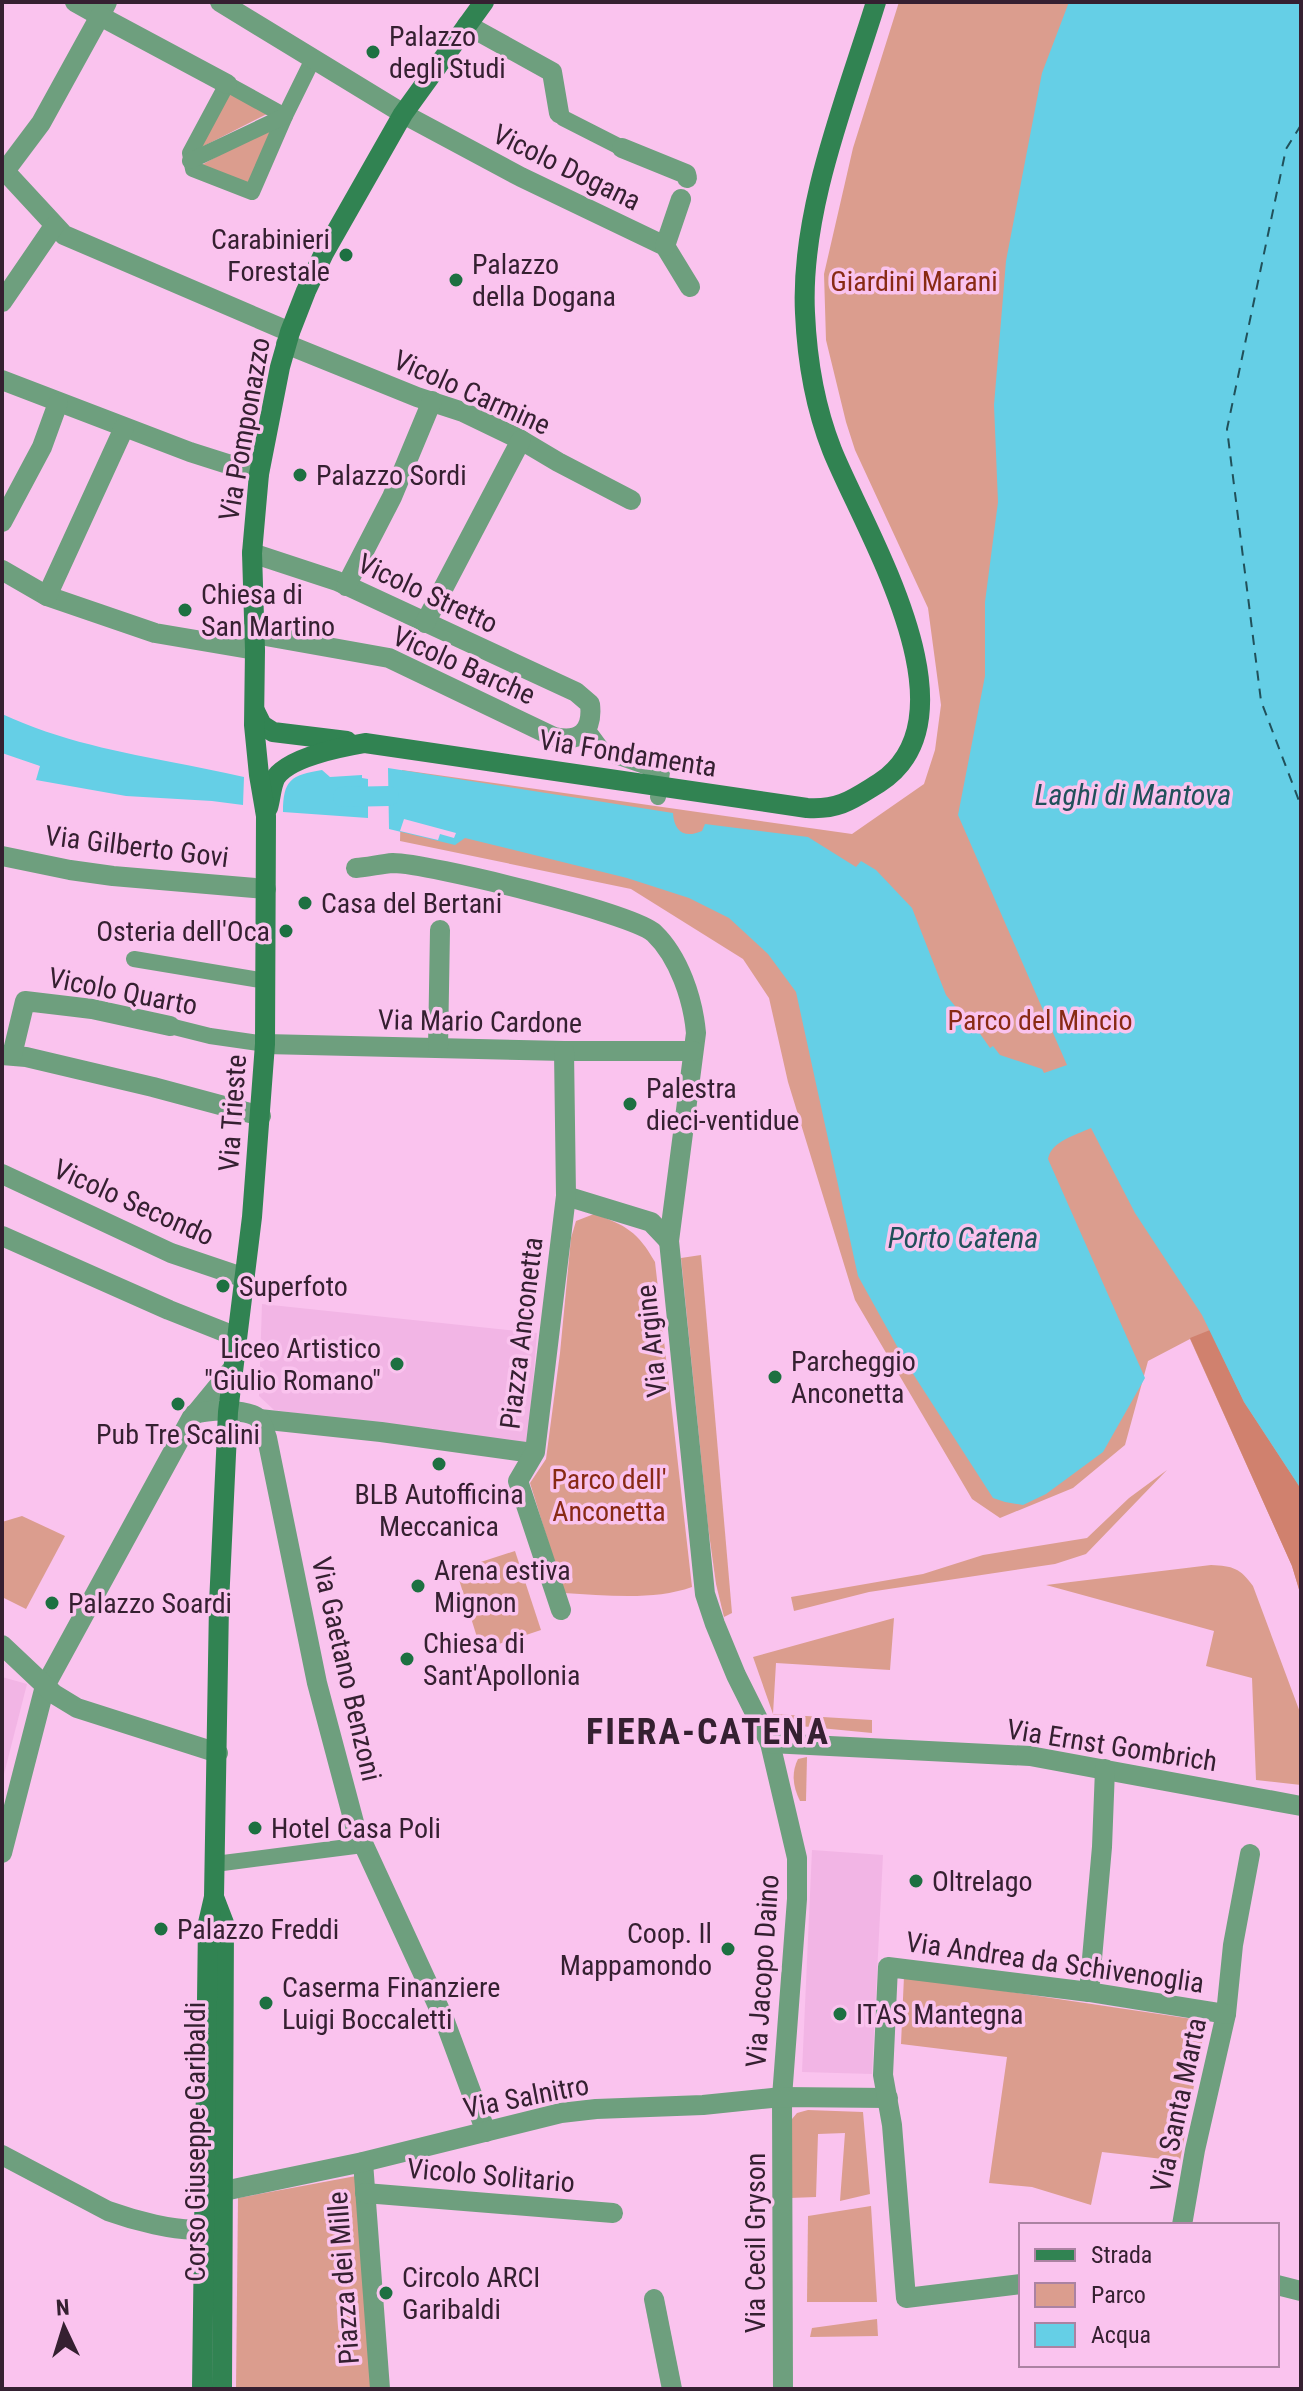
<svg xmlns="http://www.w3.org/2000/svg" width="1303" height="2391" font-family="'Roboto Condensed',sans-serif">
<rect width="100%" height="100%" fill="#fac3ee"/>
<g fill="#f2b5e5">
<polygon points="262,1304 537,1333 528,1445 274,1410 259,1396"/>
<polygon points="2,1677 27,1684 2,1782"/>
<polygon points="812,1850 883,1855 872,2074 802,2072"/>
</g>
<g fill="#db9d8e">
<polygon points="899,2 1301,2 1301,1596 1292,1566 1190,1339 1148,1361 1125,1445 1073,1488 1000,1518 972,1499 855,1300 788,1082 769,998 743,959 631,889 400,841 402,770 852,834 924,784 935,750 941,705 928,608 855,450 846,422 826,340 824,274 853,148"/>
<polygon points="231,92 271,112 196,150"/>
<polygon points="278,122 250,187 198,167"/>
<path d="M 594,1214 C 626,1225 638,1232 655,1262 L 692,1587 C 653,1601 605,1595 564,1593 L 530,1483 L 546,1459 L 560,1353 L 571,1238 L 576,1221 Z"/>
<polygon points="701,1255 732,1613 724,1617 716,1584 708,1526 681,1258"/>
<polygon points="1167,1470 1086,1554 1055,1564 869,1592 794,1611 791,1597 923,1574 983,1555 1087,1538 1129,1498"/>
<polygon points="22,1516 65,1536 26,1609 2,1597 2,1522"/>
<polygon points="515,1551 541,1630 481,1650 456,1570"/>
<path d="M 1211,1565 C 1233,1566 1240,1568 1253,1586 L 1301,1715 L 1301,1785 L 1256,1780 L 1252,1678 L 1206,1666 L 1214,1631 L 1046,1585 Z"/>
<polygon points="894,1618 890,1670 776,1663 773,1714 872,1720 872,1733 779,1724 773,1714 753,1657"/>
<path d="M 807,1757 L 806,1801 L 800,1801 C 793,1787 791,1773 798,1759 Z"/>
<polygon points="904,1976 1206,2021 1180,2161 1102,2152 1091,2205 1032,2187 989,2183 1007,2057 901,2044"/>
<polygon points="808,2110 863,2112 870,2194 840,2201 845,2133 818,2134 816,2197 790,2198 792,2119 797,2113"/>
<polygon points="356,2176 371,2389 236,2389 238,2198"/>
<polygon points="871,2206 877,2302 807,2302 808,2216"/>
<polygon points="877,2319 878,2336 810,2337 812,2328"/>
</g>
<polygon fill="#d0816e" points="1210,1330 1244,1402 1301,1489 1301,1596 1292,1566 1190,1338"/>
<g fill="#65cfe6">
<path d="M 1069,2 L 1301,2 L 1301,1489 L 1244,1402 L 1202,1315 L 1135,1213 L 1091,1128 C 1076,1135 1051,1141 1048,1159 L 1145,1378 L 1103,1452 L 1046,1494 L 1023,1505 L 1005,1502 L 993,1498 L 908,1366 L 858,1276 L 796,992 L 768,954 L 729,918 L 689,898 L 627,878 L 465,838 L 455,845 L 389,829 L 388,768 L 673,813 C 674,831 684,839 702,831 L 705,824 L 808,837 L 856,867 L 861,861 L 876,870 L 912,908 L 946,995 L 972,1027 L 976,1028 L 990,1048 L 993,1046 L 1000,1055 L 1042,1069 L 1044,1073 L 1067,1065 L 958,815 L 985,676 L 985,602 L 998,502 L 994,405 L 1006,261 L 1042,73 Z"/>
<path d="M 2,714 C 79,750 162,758 244,777 L 243,805 L 212,801 L 126,796 L 36,780 L 40,766 L 2,753 Z"/>
<path d="M 322,770 L 330,777 L 362,775 L 362,778 L 368,779 L 368,818 L 283,812 C 283,780 291,775 322,770 Z"/>
</g>
<polygon fill="#fac3ee" points="404,819 456,833 454,838 440,834 438,840 400,831"/>
<g fill="none" stroke-linecap="round" stroke-linejoin="round">
<polyline stroke="#65cfe6" stroke-width="20" points="343,797 389,796"/>
<polyline stroke="#21505a" stroke-width="2" stroke-dasharray="10 8" stroke-linecap="butt" points="1301,125 1286,149 1227,429 1261,701 1301,806"/>
<g stroke="#6e9f7e" stroke-width="16">
<polygon points="227,84 285,116 252,192 193,169 190,153"/>
<polyline points="559,113 563,118 622,148"/>
<polyline points="190,161 285,116 313,59"/>
<polyline points="587,729 604,752 662,772 658,797"/>
<polyline points="134,959 266,981"/>
<polyline points="170,1026 210,1036 265,1044"/>
<polyline points="215,1864 363,1845"/>
</g>
<g stroke="#6e9f7e" stroke-width="20">
<polyline points="75,2 100,16 107,2"/>
<polyline points="220,2 407,116 521,177 665,246 690,287"/>
<polyline points="467,25 552,72 559,113"/>
<polyline points="622,148 686,174 687,178"/>
<polyline points="2,168 64,235 290,332"/>
<polyline points="5,171 41,123 100,16 227,84"/>
<polyline points="665,246 681,199"/>
<polyline points="2,302 54,226"/>
<polyline points="286,344 417,397 463,412 521,440 558,462 631,500"/>
<polyline points="2,380 190,452 259,474"/>
<polyline points="2,522 42,447 58,403"/>
<path d="M 252,553 L 337,581 L 576,692 L 590,704 C 593,731 580,743 554,737 L 389,658 L 255,634"/>
<polyline points="2,570 47,596 155,633 255,650"/>
<polyline points="346,586 392,497 432,401"/>
<polyline points="47,596 124,428"/>
<polyline points="425,623 521,440"/>
<polyline points="2,856 70,870 113,876 266,889"/>
<path d="M 356,868 C 368,867 381,864 393,863 C 427,863 632,913 654,933 C 679,957 693,999 696,1033 L 669,1241 L 705,1594 L 715,1624 L 736,1675 L 770,1743 L 797,1858 L 797,1899 L 782,2097 L 783,2389"/>
<polyline points="265,1044 564,1051 693,1051"/>
<polyline points="438,1048 440,930"/>
<polyline points="2,1055 26,1057 153,1087 261,1116"/>
<polyline points="12,1055 25,1001 92,1009 170,1026"/>
<polyline points="2,1174 171,1253 245,1278"/>
<polyline points="566,1196 651,1222 669,1241"/>
<polyline points="2,1236 169,1310 237,1337"/>
<polyline points="196,1413 233,1368"/>
<polyline points="259,1419 381,1432 533,1453"/>
<polyline points="561,1610 518,1481 535,1452 566,1196 564,1051"/>
<polyline points="770,1743 1030,1756 1301,1806"/>
<path d="M 2,1853 L 45,1686 L 193,1415 C 205,1409 249,1408 259,1419 C 263,1423 265,1433 267,1438 L 317,1683 L 355,1826 L 444,2019 L 486,2132"/>
<polyline points="1089,1992 1102,1847 1105,1769"/>
<path d="M 2,2155 L 108,2211 C 133,2220 176,2232 202,2229 C 209,2228 214,2224 219,2219"/>
<polyline points="363,2162 380,2389"/>
<polyline points="224,2191 363,2162 561,2113 596,2109 703,2105 782,2097 888,2098"/>
<polyline points="365,2193 613,2213"/>
<polyline points="1182,2225 1195,2150 1226,2014 1233,1945 1250,1854"/>
<polyline points="1021,2284 906,2298 892,2125 883,2075 888,1967 1089,1992 1226,2014"/>
<polyline points="1277,2285 1301,2291"/>
<polyline points="654,2299 672,2389"/>
</g>
<polyline stroke="#6e9f7e" stroke-width="20" points="2,1645 54,1694 77,1708 218,1753"/>
<g stroke="#318352" stroke-width="20">
<polyline points="255,711 262,725 273,732 347,741"/>
<path d="M 268,808 C 271,798 271,786 276,777 C 290,757 342,747 365,743 L 807,808 C 840,810 853,799 879,783 C 982,717 863,528 832,450 C 815,407 807,359 805,313 C 800,211 846,99 876,2"/>
<polyline points="214,1897 224,1923 222,2389"/>
<polyline points="202,2389 208,1923 214,1897 219,1604 228,1412 252,1217 265,1044 266,816 259,775 254,725 255,650 252,553 259,474 280,367 290,332 306,291 324,253 403,114 484,2"/>
</g>
</g>
<g fill="#1d7041" stroke="#fac3ee" stroke-width="3">
<circle cx="373" cy="52" r="8"/>
<circle cx="346" cy="255" r="8"/>
<circle cx="456" cy="280" r="8"/>
<circle cx="300" cy="475" r="8"/>
<circle cx="185" cy="610" r="8"/>
<circle cx="305" cy="903" r="8"/>
<circle cx="286" cy="931" r="8"/>
<circle cx="630" cy="1104" r="8"/>
<circle cx="223" cy="1286" r="8"/>
<circle cx="397" cy="1364" r="8"/>
<circle cx="775" cy="1377" r="8"/>
<circle cx="178" cy="1404" r="8"/>
<circle cx="439" cy="1464" r="8"/>
<circle cx="418" cy="1586" r="8"/>
<circle cx="52" cy="1603" r="8"/>
<circle cx="407" cy="1659" r="8"/>
<circle cx="255" cy="1828" r="8"/>
<circle cx="916" cy="1881" r="8"/>
<circle cx="161" cy="1929" r="8"/>
<circle cx="728" cy="1949" r="8"/>
<circle cx="266" cy="2003" r="8"/>
<circle cx="840" cy="2014" r="8"/>
<circle cx="386" cy="2293" r="8"/>
</g>
<g text-anchor="middle" stroke-width="7" stroke-linejoin="round" paint-order="stroke">
<g font-size="28" fill="#352031" stroke="#fac3ee" text-anchor="start">
<text x="389" y="46">Palazzo<tspan x="389" dy="32">degli Studi</tspan></text>
<text x="330" y="249" text-anchor="end">Carabinieri<tspan x="330" dy="32">Forestale</tspan></text>
<text x="472" y="274">Palazzo<tspan x="472" dy="32">della Dogana</tspan></text>
<text x="316" y="485">Palazzo Sordi</text>
<text x="201" y="604">Chiesa di<tspan x="201" dy="32">San Martino</tspan></text>
<text x="321" y="913">Casa del Bertani</text>
<text x="270" y="941" text-anchor="end">Osteria dell'Oca</text>
<text x="646" y="1098">Palestra<tspan x="646" dy="32">dieci-ventidue</tspan></text>
<text x="239" y="1296">Superfoto</text>
<text x="381" y="1358" text-anchor="end">Liceo Artistico<tspan x="381" dy="32">"Giulio Romano"</tspan></text>
<text x="791" y="1371">Parcheggio<tspan x="791" dy="32">Anconetta</tspan></text>
<text x="178" y="1444" text-anchor="middle">Pub Tre Scalini</text>
<text x="439" y="1504" text-anchor="middle">BLB Autofficina<tspan x="439" dy="32">Meccanica</tspan></text>
<text x="434" y="1580">Arena estiva<tspan x="434" dy="32">Mignon</tspan></text>
<text x="68" y="1613">Palazzo Soardi</text>
<text x="423" y="1653">Chiesa di<tspan x="423" dy="32">Sant'Apollonia</tspan></text>
<text x="271" y="1838">Hotel Casa Poli</text>
<text x="932" y="1891">Oltrelago</text>
<text x="177" y="1939">Palazzo Freddi</text>
<text x="712" y="1943" text-anchor="end">Coop. Il<tspan x="712" dy="32">Mappamondo</tspan></text>
<text x="282" y="1997">Caserma Finanziere<tspan x="282" dy="32">Luigi Boccaletti</tspan></text>
<text x="856" y="2024">ITAS Mantegna</text>
<text x="402" y="2287">Circolo ARCI<tspan x="402" dy="32">Garibaldi</tspan></text>
</g>
<g font-size="28" fill="#352031" stroke="#fac3ee">
<text transform="translate(567 167) rotate(26)" y="10">Vicolo Dogana</text>
<text transform="translate(472 392) rotate(24)" y="10">Vicolo Carmine</text>
<text transform="translate(244 429) rotate(-80)" y="10">Via Pomponazzo</text>
<text transform="translate(428 593) rotate(25)" y="10">Vicolo Stretto</text>
<text transform="translate(464 665) rotate(24)" y="10">Vicolo Barche</text>
<text transform="translate(628 753) rotate(9)" y="10">Via Fondamenta</text>
<text transform="translate(137 846) rotate(7)" y="10">Via Gilberto Govi</text>
<text transform="translate(123 991) rotate(11)" y="10">Vicolo Quarto</text>
<text transform="translate(480 1021) rotate(1)" y="10">Via Mario Cardone</text>
<text transform="translate(232 1113) rotate(-86)" y="10">Via Trieste</text>
<text transform="translate(134 1202) rotate(24)" y="10">Vicolo Secondo</text>
<text transform="translate(521 1333) rotate(-83)" y="10">Piazza Anconetta</text>
<text transform="translate(651 1341) rotate(-96)" y="10">Via Argine</text>
<text transform="translate(347 1669) rotate(77)" y="10">Via Gaetano Benzoni</text>
<text transform="translate(1112 1745) rotate(9)" y="10">Via Ernst Gombrich</text>
<text transform="translate(1055 1962) rotate(8)" y="10">Via Andrea da Schivenoglia</text>
<text transform="translate(762 1971) rotate(-86)" y="10">Via Jacopo Daino</text>
<text transform="translate(526 2096) rotate(-11)" y="10">Via Salnitro</text>
<text transform="translate(1178 2105) rotate(-78)" y="10">Via Santa Marta</text>
<text transform="translate(195 2142) rotate(-90)" y="10">Corso Giuseppe Garibaldi</text>
<text transform="translate(491 2175) rotate(5)" y="10">Vicolo Solitario</text>
<text transform="translate(755 2243) rotate(-90)" y="10">Via Cecil Gryson</text>
<text transform="translate(343 2278) rotate(-94)" y="10">Piazza dei Mille</text>
</g>
<g font-size="28" fill="#882a14" stroke="#fac3ee">
<text x="914" y="291">Giardini Marani</text>
<text x="1040" y="1030">Parco del Mincio</text>
<text x="609" y="1489">Parco dell'<tspan x="609" dy="32">Anconetta</tspan></text>
</g>
<g font-size="30" font-style="italic" fill="#21505a" stroke="#fac3ee">
<text x="1133" y="805">Laghi di Mantova</text>
<text x="963" y="1248">Porto Catena</text>
</g>
<g font-size="36" font-weight="bold" letter-spacing="2" fill="#352031" stroke="#fac3ee">
<text x="708" y="1744">FIERA-CATENA</text>
</g>
</g>
<rect width="1303" height="2391" fill="none" stroke="#352031" stroke-width="8"/>
<rect x="1019" y="2223" width="260" height="144" fill="#fac3ee" stroke="#ab82a2" stroke-width="2"/>
<rect x="1035" y="2249" width="40" height="12" fill="#318352" stroke="#ab82a2" stroke-width="2"/>
<text x="1091" y="2263" font-size="24" fill="#352031">Strada</text>
<rect x="1035" y="2283" width="40" height="24" fill="#db9d8e" stroke="#ab82a2" stroke-width="2"/>
<text x="1091" y="2303" font-size="24" fill="#352031">Parco</text>
<rect x="1035" y="2323" width="40" height="24" fill="#65cfe6" stroke="#ab82a2" stroke-width="2"/>
<text x="1091" y="2343" font-size="24" fill="#352031">Acqua</text>
<g transform="translate(64 2327) rotate(356)" stroke="#fac3ee" stroke-width="6" paint-order="stroke">
<path d="M0-6L14 30L0 20L-14 30Z" fill="#352031"/>
<text y="-12" font-size="22" font-weight="bold" text-anchor="middle" fill="#352031">N</text>
</g>
</svg>
